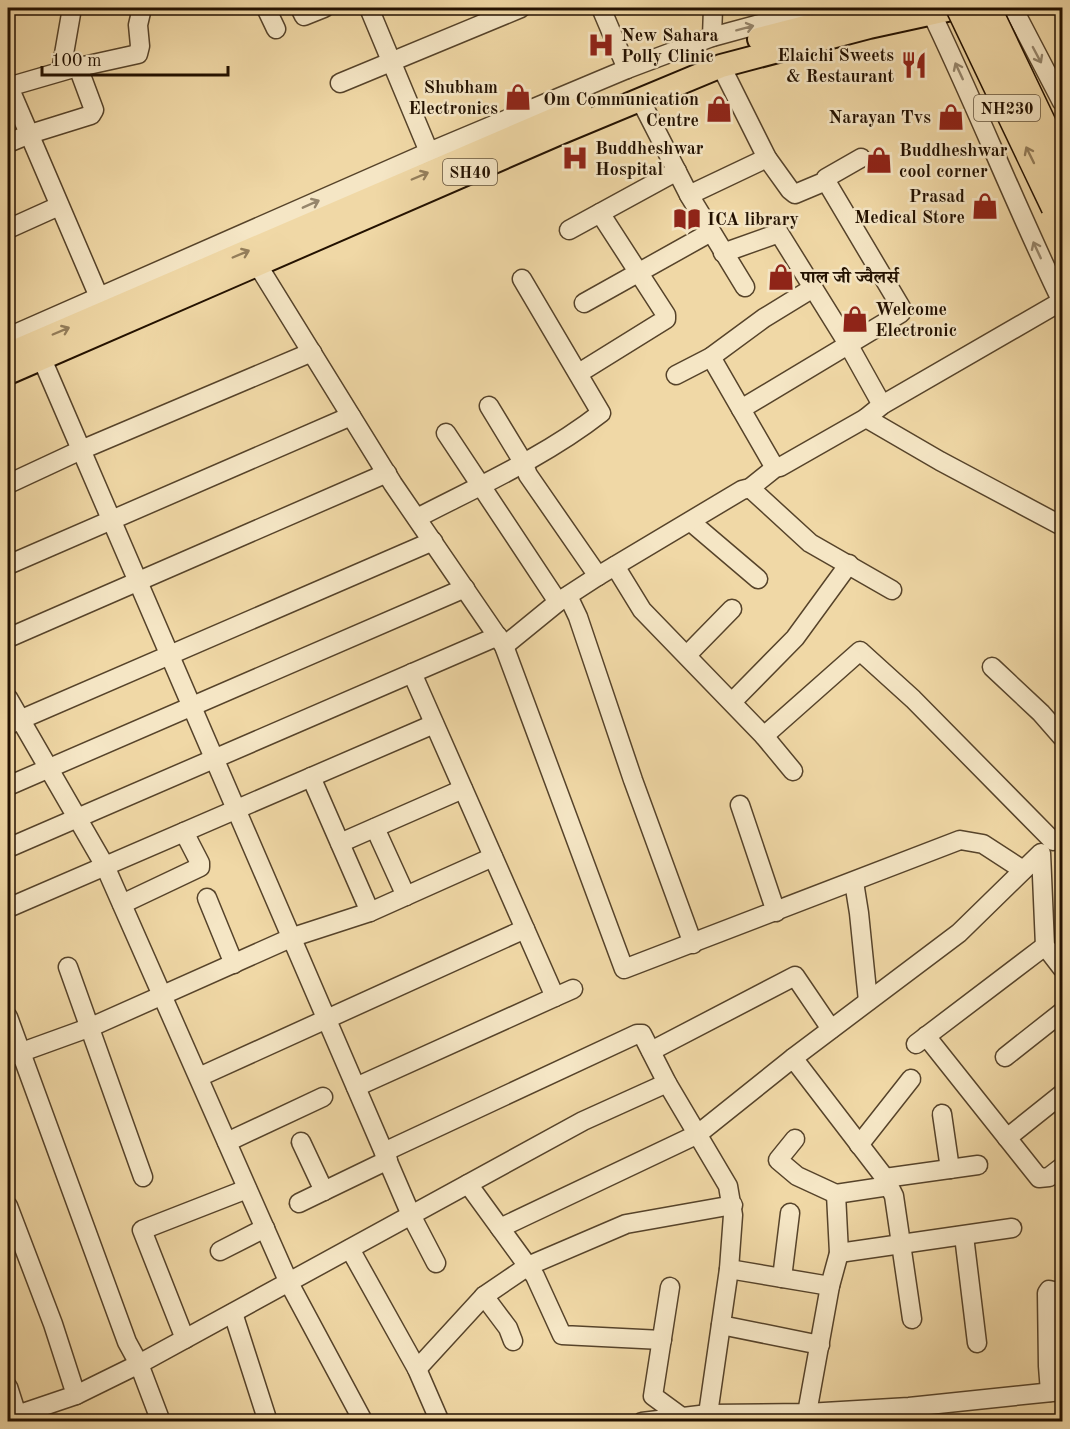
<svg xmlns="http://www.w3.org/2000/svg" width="1070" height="1429" font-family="'Old Standard TT','Noto Serif Devanagari',serif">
<rect width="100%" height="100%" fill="#f0d8a6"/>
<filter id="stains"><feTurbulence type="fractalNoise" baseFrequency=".00333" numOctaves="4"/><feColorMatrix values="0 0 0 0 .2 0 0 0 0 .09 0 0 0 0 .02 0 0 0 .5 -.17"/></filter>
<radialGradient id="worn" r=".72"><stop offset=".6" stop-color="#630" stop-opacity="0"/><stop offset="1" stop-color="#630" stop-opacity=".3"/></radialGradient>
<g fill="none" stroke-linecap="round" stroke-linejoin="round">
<defs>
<g id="minor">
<polyline points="266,8 276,29"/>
<polyline points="300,8 304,16 324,8"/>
<polyline points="369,8 429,152"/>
<polyline points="601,8 627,69"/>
<path d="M 929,8 C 976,105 1015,205 1062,302"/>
<polyline points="1013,8 1062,102"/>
<polyline points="712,37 713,8"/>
<polyline points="721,66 767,158 790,190 795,194 826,181 826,178 861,158"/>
<polyline points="61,71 72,8"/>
<polyline points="340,83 521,8"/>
<polyline points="8,87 70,69 138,54 140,46 138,25 142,8"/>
<polyline points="9,87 99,297"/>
<polyline points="643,105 689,195 745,287"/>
<polyline points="8,143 30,134 91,115 94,110 78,67"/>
<polyline points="689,195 767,158"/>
<polyline points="8,229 59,206"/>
<polyline points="569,230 677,171"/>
<polyline points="723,253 779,233 848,344 882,405"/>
<polyline points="257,264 393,484 504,646 624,969 960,840 983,844 1023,870"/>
<polyline points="584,303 711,232"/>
<polyline points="8,337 429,152 627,69 712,37 793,15 830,15"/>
<polyline points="711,357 775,468"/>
<polyline points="45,366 411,1215 436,1263"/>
<polyline points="579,373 666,319 666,315 600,213"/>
<polyline points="676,375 711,357 764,318 813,288"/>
<polyline points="489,406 523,462 528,475 598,576"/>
<polyline points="741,409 901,313 902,309 826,181"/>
<polyline points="866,418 940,461 1062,526"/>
<polyline points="446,433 558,602"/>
<polyline points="8,484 81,450 312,352"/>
<polyline points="750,488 810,543 892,590"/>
<path d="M 417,518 C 479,486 546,456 601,413 L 522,279"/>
<polyline points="691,522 758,579"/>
<polyline points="8,565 351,416"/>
<polyline points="615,566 642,610 764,736 860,651 913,699 1053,841"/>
<polyline points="568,596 578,617 633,780 693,944"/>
<polyline points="8,638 387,473"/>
<polyline points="504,646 558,602 598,576 742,490 750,488 775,468 780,467 866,418 882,405 1062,301"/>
<polyline points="687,655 732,609"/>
<polyline points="992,667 1041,713 1062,737"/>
<polyline points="8,698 105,866 289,1283 362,1419"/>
<polyline points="733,701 795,638 849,564"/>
<polyline points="8,725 433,541"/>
<polyline points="764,736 793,771"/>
<polyline points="311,777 370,912"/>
<polyline points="8,786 465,588"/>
<polyline points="740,805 776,912"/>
<polyline points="375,828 406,896"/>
<polyline points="340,843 463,789"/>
<polyline points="8,848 498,636"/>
<polyline points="854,882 859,913 868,1001"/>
<polyline points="207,898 234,964"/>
<polyline points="122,904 200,867 200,863 184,832"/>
<polyline points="8,908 434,724"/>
<polyline points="68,967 143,1177"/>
<polyline points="555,997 573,989"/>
<polyline points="8,1017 127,1342 139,1364 161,1422"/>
<polyline points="926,1036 1039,1178 1049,1177 1062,1167"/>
<polyline points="916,1044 1045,946"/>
<polyline points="651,1051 795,976 831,1029"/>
<polyline points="8,1057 91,1027 293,937 370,912 493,857"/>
<polyline points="1005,1057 1062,1012"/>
<polyline points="793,1058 959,933 1041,853 1045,946 1062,968"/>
<polyline points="199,1077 525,929"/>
<polyline points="356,1087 555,997 412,673"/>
<polyline points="942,1114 950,1169"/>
<polyline points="1007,1138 1062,1094"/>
<polyline points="795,1139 778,1160 797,1176 836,1194 889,1186"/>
<polyline points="227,1142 323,1097"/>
<polyline points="301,1142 324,1191"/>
<polyline points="859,1145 911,1079"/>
<polyline points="384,1152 637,1034 642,1034 667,1083 728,1186 733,1215 729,1269 708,1414"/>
<polyline points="885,1178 978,1165"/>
<polyline points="468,1184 535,1276 562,1335 662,1340"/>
<polyline points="299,1203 388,1160"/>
<polyline points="8,1206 53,1324 76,1395 17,1415 8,1387"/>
<polyline points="500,1228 698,1134 793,1058 885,1178 894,1196 912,1319"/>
<polyline points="964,1236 977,1343"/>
<polyline points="350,1249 417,1369 440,1422"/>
<polyline points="220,1251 265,1228"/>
<polyline points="839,1253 1012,1228"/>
<polyline points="729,1269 830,1286"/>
<polyline points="782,1278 790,1213"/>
<polyline points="670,1287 653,1396 683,1418"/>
<polyline points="484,1296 508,1328 513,1341"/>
<polyline points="233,1313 268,1422"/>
<polyline points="721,1325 820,1345"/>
<polyline points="185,1339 142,1230 247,1189"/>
<polyline points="417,1369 484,1296 528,1266 626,1224 733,1205"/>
<polyline points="1050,1392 1048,1366 1047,1293 1049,1290 1062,1293"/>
<polyline points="76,1395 139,1364 583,1121 667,1083"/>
<polyline points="807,1413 830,1286 839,1253 836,1194"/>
<polyline points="642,1422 708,1414 807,1413 909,1407 1062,1391"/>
</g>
<g id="major">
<polyline points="759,39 879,8"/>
<polyline points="8,354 580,108"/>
<polyline points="8,373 560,133 721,66 869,27 947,10"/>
</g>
</defs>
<use href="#minor" stroke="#56432a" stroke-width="21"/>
<use href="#major" stroke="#231100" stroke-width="26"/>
<use href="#minor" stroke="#f5e6c5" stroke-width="18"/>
<use href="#major" stroke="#f0d8a6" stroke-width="22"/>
<defs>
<g id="highway-bridge">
<polyline points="960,8 1055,207"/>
<polyline points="987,8 1062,165"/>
</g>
</defs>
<use href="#highway-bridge" stroke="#231100" stroke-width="30" stroke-linecap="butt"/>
<use href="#highway-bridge" stroke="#f0d8a6" stroke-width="27"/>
</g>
<defs><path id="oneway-shaft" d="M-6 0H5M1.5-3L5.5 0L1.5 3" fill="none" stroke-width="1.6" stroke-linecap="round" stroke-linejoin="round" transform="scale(1.5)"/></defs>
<g stroke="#96866c">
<use href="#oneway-shaft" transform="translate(745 28) rotate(-15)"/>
<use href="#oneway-shaft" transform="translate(1037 55) rotate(62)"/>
<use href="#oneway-shaft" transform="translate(959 71) rotate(-115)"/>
<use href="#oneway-shaft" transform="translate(311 204) rotate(-24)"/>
<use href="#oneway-shaft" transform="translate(1037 250) rotate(-115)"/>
</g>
<g stroke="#947e5b">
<use href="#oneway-shaft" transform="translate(1030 155) rotate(-116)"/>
<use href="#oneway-shaft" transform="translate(420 176) rotate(-23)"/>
<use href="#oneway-shaft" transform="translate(241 254) rotate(-23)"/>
<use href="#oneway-shaft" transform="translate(61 331) rotate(-23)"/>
</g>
<defs>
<symbol id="hospital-bare" viewBox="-9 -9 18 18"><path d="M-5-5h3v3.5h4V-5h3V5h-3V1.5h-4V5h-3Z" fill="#8f2418" stroke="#f5e6c5" stroke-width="2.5" paint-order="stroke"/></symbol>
<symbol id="restaurant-bare" viewBox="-9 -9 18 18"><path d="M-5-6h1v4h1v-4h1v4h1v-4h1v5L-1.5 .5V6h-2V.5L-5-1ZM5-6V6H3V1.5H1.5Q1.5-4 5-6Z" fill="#8f2418" stroke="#f5e6c5" stroke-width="2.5" paint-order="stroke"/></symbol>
<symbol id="shop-bare" viewBox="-9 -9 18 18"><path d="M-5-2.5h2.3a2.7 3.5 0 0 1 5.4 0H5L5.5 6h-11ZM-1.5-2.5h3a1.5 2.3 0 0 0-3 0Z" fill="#8f2418" stroke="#f5e6c5" stroke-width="2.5" paint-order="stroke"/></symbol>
<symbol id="library-bare" viewBox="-9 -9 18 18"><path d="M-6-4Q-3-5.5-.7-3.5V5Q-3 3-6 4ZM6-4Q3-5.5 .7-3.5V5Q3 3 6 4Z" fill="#8f2418" stroke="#f5e6c5" stroke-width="2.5" paint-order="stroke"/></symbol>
</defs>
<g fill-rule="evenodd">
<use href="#hospital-bare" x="582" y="26" width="38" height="38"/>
<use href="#restaurant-bare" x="895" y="46" width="38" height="38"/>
<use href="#shop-bare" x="499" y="78" width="38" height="38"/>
<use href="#shop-bare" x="700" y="90" width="38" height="38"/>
<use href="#shop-bare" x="932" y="98" width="38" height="38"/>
<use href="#hospital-bare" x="556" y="139" width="38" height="38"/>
<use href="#shop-bare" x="860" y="141" width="38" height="38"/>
<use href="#shop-bare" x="966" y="187" width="38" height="38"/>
<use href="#library-bare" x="668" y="200" width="38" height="38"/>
<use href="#shop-bare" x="762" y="258" width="38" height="38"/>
<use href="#shop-bare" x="836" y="300" width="38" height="38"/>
</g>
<g text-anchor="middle" stroke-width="5" stroke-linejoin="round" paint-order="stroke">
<g fill="#f5e6c5" stroke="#62513b" stroke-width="1.5">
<rect x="974" y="95" width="66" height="26" rx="4.5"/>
<rect x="443" y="159" width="54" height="26" rx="4.5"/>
</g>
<g font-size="16" font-weight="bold" fill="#231100">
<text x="1007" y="114">NH230</text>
<text x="470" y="178">SH40</text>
</g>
<g font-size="18" font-weight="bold" fill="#231100" stroke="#f5e6c5" text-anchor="start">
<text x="621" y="41">New Sahara<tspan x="621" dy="21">Polly Clinic</tspan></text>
<text x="894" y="61" text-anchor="end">Elaichi Sweets<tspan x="894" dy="21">&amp; Restaurant</tspan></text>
<text x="498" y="93" text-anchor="end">Shubham<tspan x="498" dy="21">Electronics</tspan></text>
<text x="699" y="105" text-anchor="end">Om Communication<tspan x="699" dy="21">Centre</tspan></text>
<text x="931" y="123" text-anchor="end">Narayan Tvs</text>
<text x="595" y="154">Buddheshwar<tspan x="595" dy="21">Hospital</tspan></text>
<text x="899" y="156">Buddheshwar<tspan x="899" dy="21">cool corner</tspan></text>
<text x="965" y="202" text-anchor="end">Prasad<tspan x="965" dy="21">Medical Store</tspan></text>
<text x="707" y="225">ICA library</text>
<text x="801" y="283">पाल जी ज्वैलर्स</text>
<text x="875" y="315">Welcome<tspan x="875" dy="21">Electronic</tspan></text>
</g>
</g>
<rect width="1070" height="1429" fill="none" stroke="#f0d8a6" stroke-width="30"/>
<rect x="9" y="9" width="1052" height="1411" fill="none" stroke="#231100" stroke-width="3"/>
<rect x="15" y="15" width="1040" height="1399" fill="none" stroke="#231100" stroke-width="1.5"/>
<path d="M42 66v9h186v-9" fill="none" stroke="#231100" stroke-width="3"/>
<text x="51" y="66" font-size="18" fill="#231100" stroke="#f5e6c5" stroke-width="4.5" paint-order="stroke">100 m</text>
<rect width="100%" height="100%" filter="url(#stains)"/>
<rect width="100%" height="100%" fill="url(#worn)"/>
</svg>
